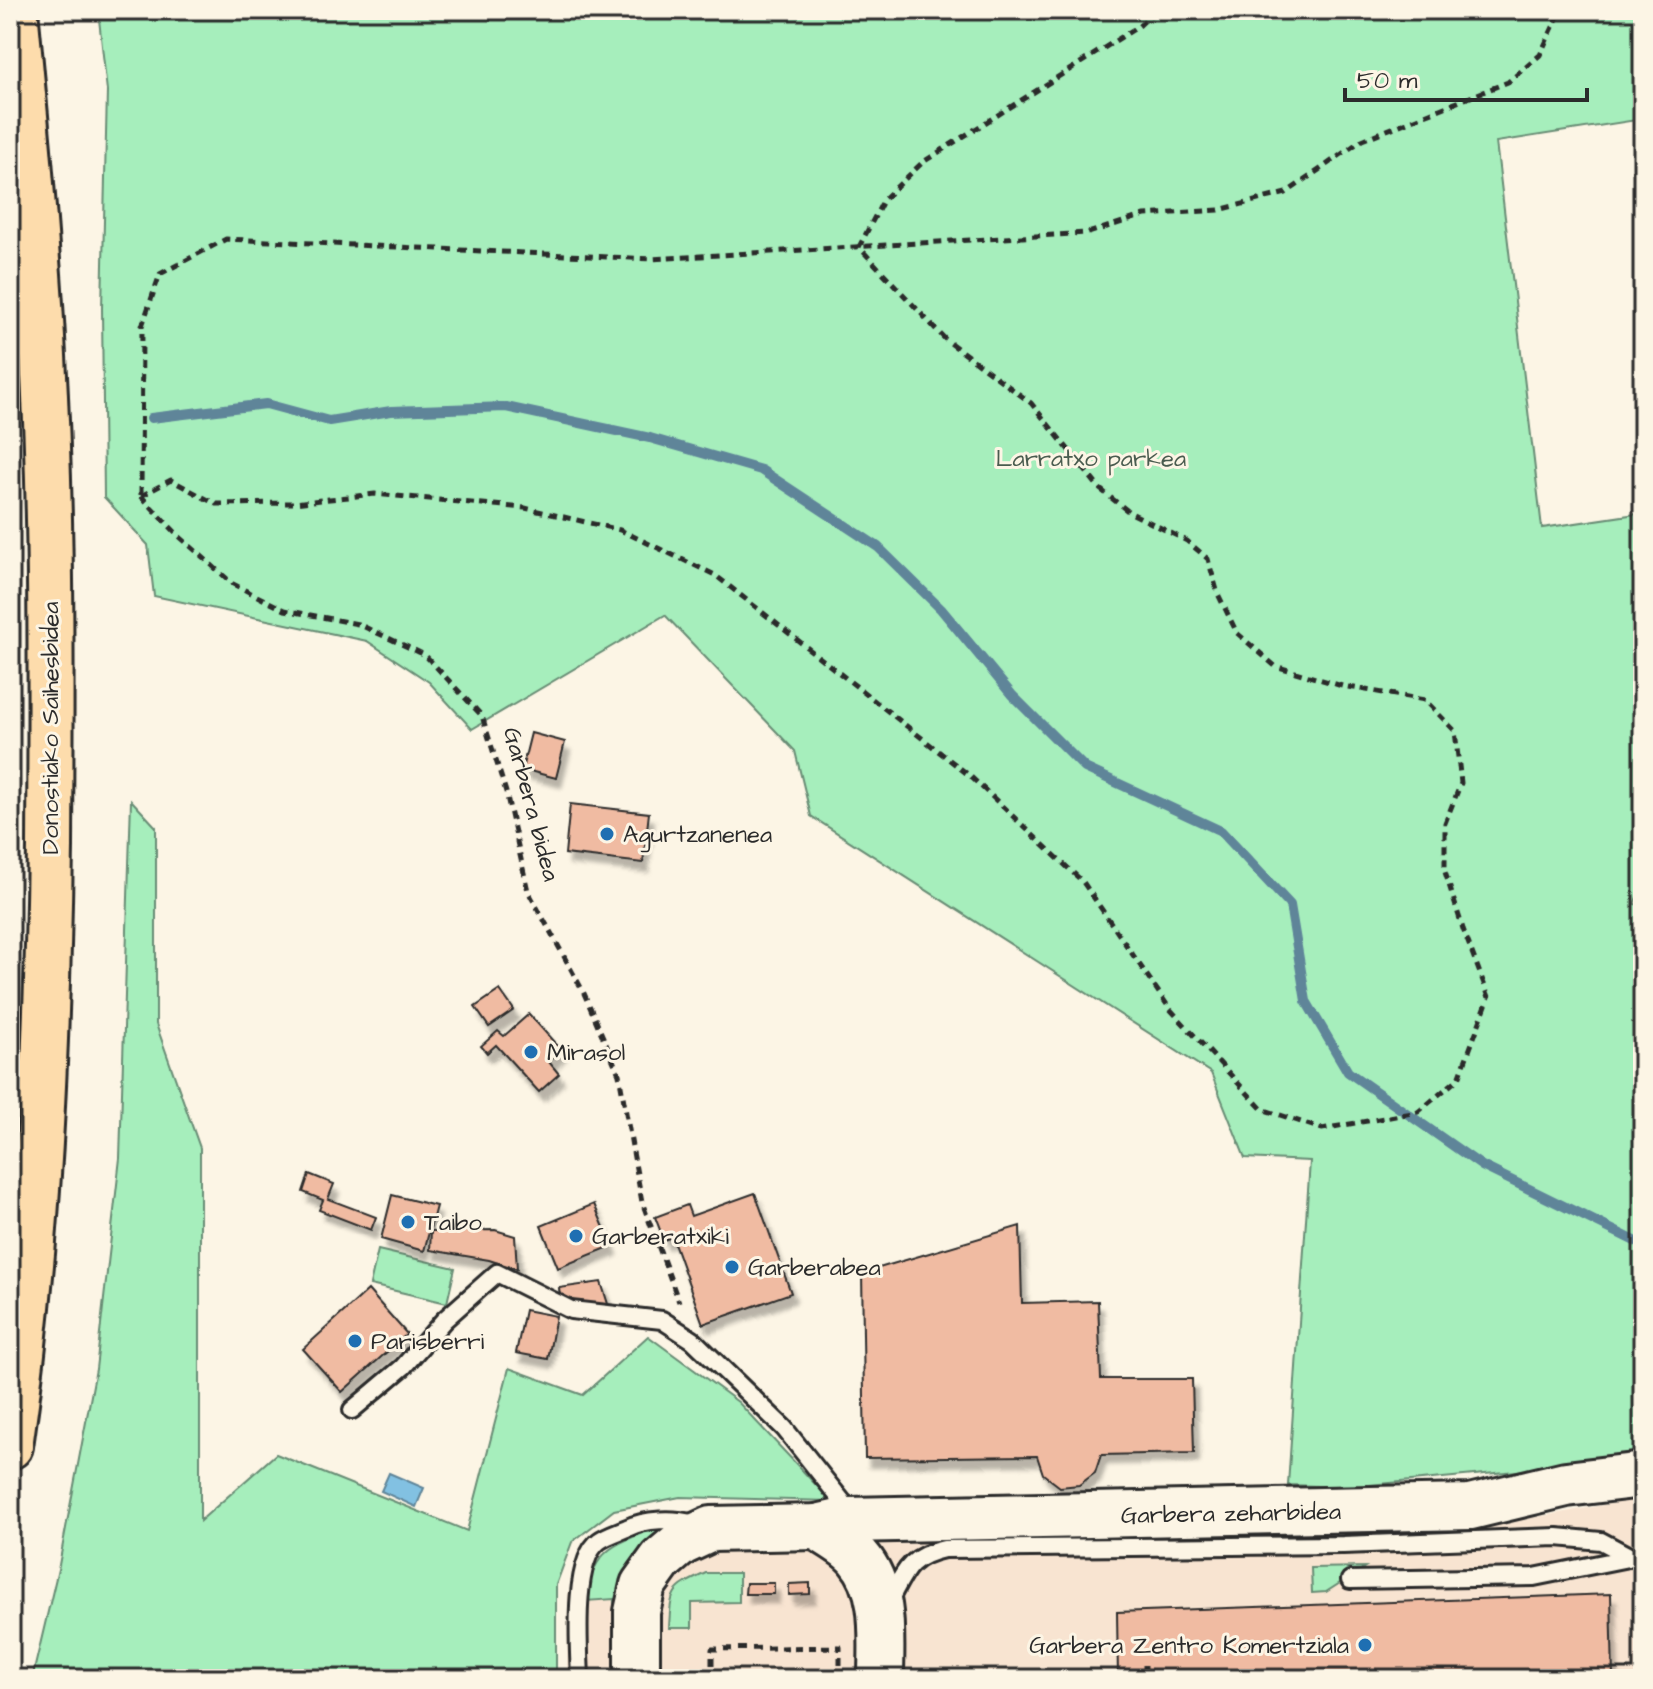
<svg xmlns="http://www.w3.org/2000/svg" width="1653" height="1689" font-family="'Architects Daughter',sans-serif">
<defs>
<filter id="shadow"><feDropShadow dx="5" dy="9" stdDeviation="2" flood-color="#0004"/></filter>
</defs>
<rect width="100%" height="100%" fill="#fcf5e5"/>
<filter id="ink" filterUnits="userSpaceOnUse"><feTurbulence type="fractalNoise" baseFrequency=".0125" numOctaves="2"/><feDisplacementMap in="SourceGraphic" scale="16" xChannelSelector="R" yChannelSelector="G"/><feConvolveMatrix kernelMatrix="1 2 1 2 8 2 1 2 1" color-interpolation-filters="sRGB"/></filter>
<g filter="url(#ink)">
<polygon fill="#f8e4d1" points="1643,1498 1643,1679 567,1679 568,1591 615,1590 712,1544 1049,1540 1102,1546 1339,1541 1465,1530"/>
<g fill="#a6eebc" stroke="#688c74" stroke-width="2">
<polygon points="98,10 1643,10 1643,119 1496,142 1542,528 1643,513 1643,884 1634,904 1643,905 1643,1459 1348,1487 1288,1485 1310,1161 1245,1158 1211,1073 811,816 795,751 665,615 472,729 429,682 367,641 154,596 148,545 104,497 102,308 107,91"/>
<polygon points="131,800 156,827 156,1024 200,1148 200,1521 276,1454 467,1531 509,1368 583,1395 648,1336 738,1402 831,1501 680,1497 614,1510 572,1542 556,1585 556,1679 32,1679 59,1565 96,1369 120,1158"/>
<polygon points="378,1250 455,1268 447,1303 370,1285"/>
<path d="M 658,1526 L 662,1536 L 617,1679 L 614,1679 L 614,1599 L 586,1601 C 593,1547 614,1546 658,1526 Z"/>
<polygon points="1365,1567 1326,1592 1312,1593 1311,1568"/>
<path d="M 706,1573 L 739,1573 L 739,1602 L 692,1603 L 692,1628 L 669,1628 C 671,1590 671,1589 706,1573 Z"/>
</g>
<polygon fill="#82c1e2" stroke="#5f8599" stroke-width="2" points="389,1473 424,1488 416,1507 381,1491"/>
<g fill="none" stroke-linecap="round" stroke-linejoin="round">
<polyline stroke="#5f8599" stroke-width="10" points="151,418 266,404 329,421 391,411 506,407 650,438 761,470 878,547 941,609 1012,695 1085,768 1221,831 1290,905 1306,1001 1348,1072 1482,1166 1643,1245"/>
</g>
<g fill="#f0bba2" stroke="#2b2b2b" stroke-width="2" filter="url(#shadow)">
<polygon points="531,733 565,742 556,778 522,769"/>
<polygon points="570,804 649,813 643,863 565,854"/>
<polygon points="500,990 514,1010 489,1027 475,1007"/>
<polygon points="529,1014 561,1050 549,1062 559,1074 539,1092 496,1045 487,1053 481,1046 498,1031 504,1036"/>
<polygon points="309,1174 334,1184 328,1199 376,1217 371,1230 319,1210 323,1200 303,1192"/>
<polygon points="755,1193 791,1293 703,1324 672,1237 664,1240 655,1217 687,1205 691,1216"/>
<polygon points="392,1195 436,1206 424,1251 381,1239"/>
<polygon points="594,1204 612,1246 558,1268 541,1226"/>
<polygon points="1020,1226 1022,1303 1098,1301 1101,1379 1192,1379 1194,1453 1101,1455 1095,1473 1079,1485 1060,1487 1043,1474 1037,1456 865,1458 862,1273"/>
<polygon points="495,1230 515,1236 517,1269 489,1260 430,1250 431,1231"/>
<polygon points="601,1282 608,1304 579,1304 560,1297 559,1288"/>
<polygon points="368,1290 407,1334 342,1392 303,1349"/>
<polygon points="525,1310 556,1316 548,1359 516,1353"/>
<polygon points="746,1583 774,1583 774,1594 745,1594"/>
<polygon points="810,1583 810,1594 789,1595 789,1584"/>
<polygon points="1611,1594 1613,1679 1118,1679 1117,1612"/>
</g>
<g fill="none" stroke-linecap="round" stroke-linejoin="round">
<defs>
<g id="lane">
<polyline points="352,1410 403,1367 444,1320 497,1273 571,1310 662,1320 693,1340 784,1428 842,1501 848,1519"/>
<polyline points="1350,1580 1534,1577 1643,1555"/>
<path d="M 888,1603 C 905,1572 907,1557 944,1549 L 1343,1545 L 1557,1537 L 1601,1541 L 1631,1557"/>
<path d="M 580,1679 C 579,1647 572,1561 599,1541 C 607,1535 618,1532 627,1528 C 645,1519 674,1518 694,1524"/>
</g>
<g id="secondary">
<path d="M 817,1527 C 830,1536 848,1545 858,1557 C 887,1590 881,1639 881,1679"/>
<polyline points="637,1679 637,1612 643,1585 661,1560 681,1543 711,1529 817,1527 848,1520 1470,1507 1566,1484 1643,1475"/>
</g>
<path id="highway" d="M 10,1446 C 39,1247 47,1047 50,847 C 51,684 52,520 43,356 C 37,240 26,125 15,10"/>
</defs>
<use href="#lane" stroke="#2b2b2b" stroke-width="22"/>
<use href="#secondary" stroke="#2b2b2b" stroke-width="50"/>
<use href="#highway" stroke="#2b2b2b" stroke-width="50"/>
<g stroke="#2b2b2b" stroke-width="5" stroke-dasharray="8 6" stroke-linecap="butt">
<polyline points="141,495 142,326 160,274 226,239 652,259 1088,233 1145,215 1219,210 1286,193 1362,140 1508,82 1540,55 1561,10"/>
<polyline points="141,496 171,480 216,504 294,503 375,494 525,508 620,530 715,575 970,776 1083,882 1170,1009 1262,1109 1322,1129 1418,1112 1459,1078 1489,997 1463,929 1445,872 1445,823 1461,783 1455,731 1425,700 1342,686 1275,666 1237,633 1218,594 1208,559 1187,541 1129,512 1100,489 1031,403 945,339 859,247 884,199 923,162 1139,26 1156,10"/>
<polyline points="141,496 179,536 233,584 285,610 358,624 425,655 482,716 506,792 528,891 583,991 619,1074 642,1202 679,1302"/>
<polyline points="1145,1665 1145,1679"/>
<polyline points="712,1679 712,1649 840,1647 840,1672"/>
</g>
<use href="#lane" stroke="#fcf5e5" stroke-width="16"/>
<use href="#secondary" stroke="#fcf5e5" stroke-width="44"/>
<use href="#highway" stroke="#fddcac" stroke-width="44"/>
</g>
</g>
<g fill="#1f6fb2" stroke="#fcf5e5" stroke-width="3">
<circle cx="607" cy="834" r="8"/>
<circle cx="531" cy="1052" r="8"/>
<circle cx="408" cy="1222" r="8"/>
<circle cx="576" cy="1236" r="8"/>
<circle cx="732" cy="1267" r="8"/>
<circle cx="355" cy="1341" r="8"/>
<circle cx="1365" cy="1645" r="8"/>
</g>
<g text-anchor="middle" stroke-width="6" stroke-linejoin="round" paint-order="stroke">
<g font-size="24" fill="#4a5c4f" stroke="#fcf5e5">
<text x="1091" y="466">Larratxo parkea</text>
</g>
<g font-size="24" fill="#2b2b2b" stroke="#fcf5e5">
<text transform="translate(50 728) rotate(-90)" y="8">Donostiako Saihesbidea</text>
<text transform="translate(532 804) rotate(75)" y="8">Garbera bidea</text>
<text transform="translate(1231 1513) rotate(-1)" y="8">Garbera zeharbidea</text>
</g>
<g font-size="24" fill="#2b2b2b" stroke="#fcf5e5" text-anchor="start">
<text x="623" y="842">Agurtzanenea</text>
<text x="547" y="1060">Mirasol</text>
<text x="424" y="1230">Taibo</text>
<text x="592" y="1244">Garberatxiki</text>
<text x="748" y="1275">Garberabea</text>
<text x="371" y="1349">Parisberri</text>
<text x="1349" y="1653" text-anchor="end">Garbera Zentro Komertziala</text>
</g>
</g>
<rect width="1653" height="1689" fill="none" stroke="#fcf5e5" stroke-width="40"/>
<rect x="20" y="20" width="1613" height="1649" fill="none" stroke="#2b2b2b" stroke-width="3" filter="url(#ink)"/>
<path d="M1345 88v12h242v-12" fill="none" stroke="#2b2b2b" stroke-width="4"/>
<text x="1357" y="88" font-size="24" fill="#2b2b2b" stroke="#fcf5e5" stroke-width="6" paint-order="stroke">50 m</text>
</svg>
